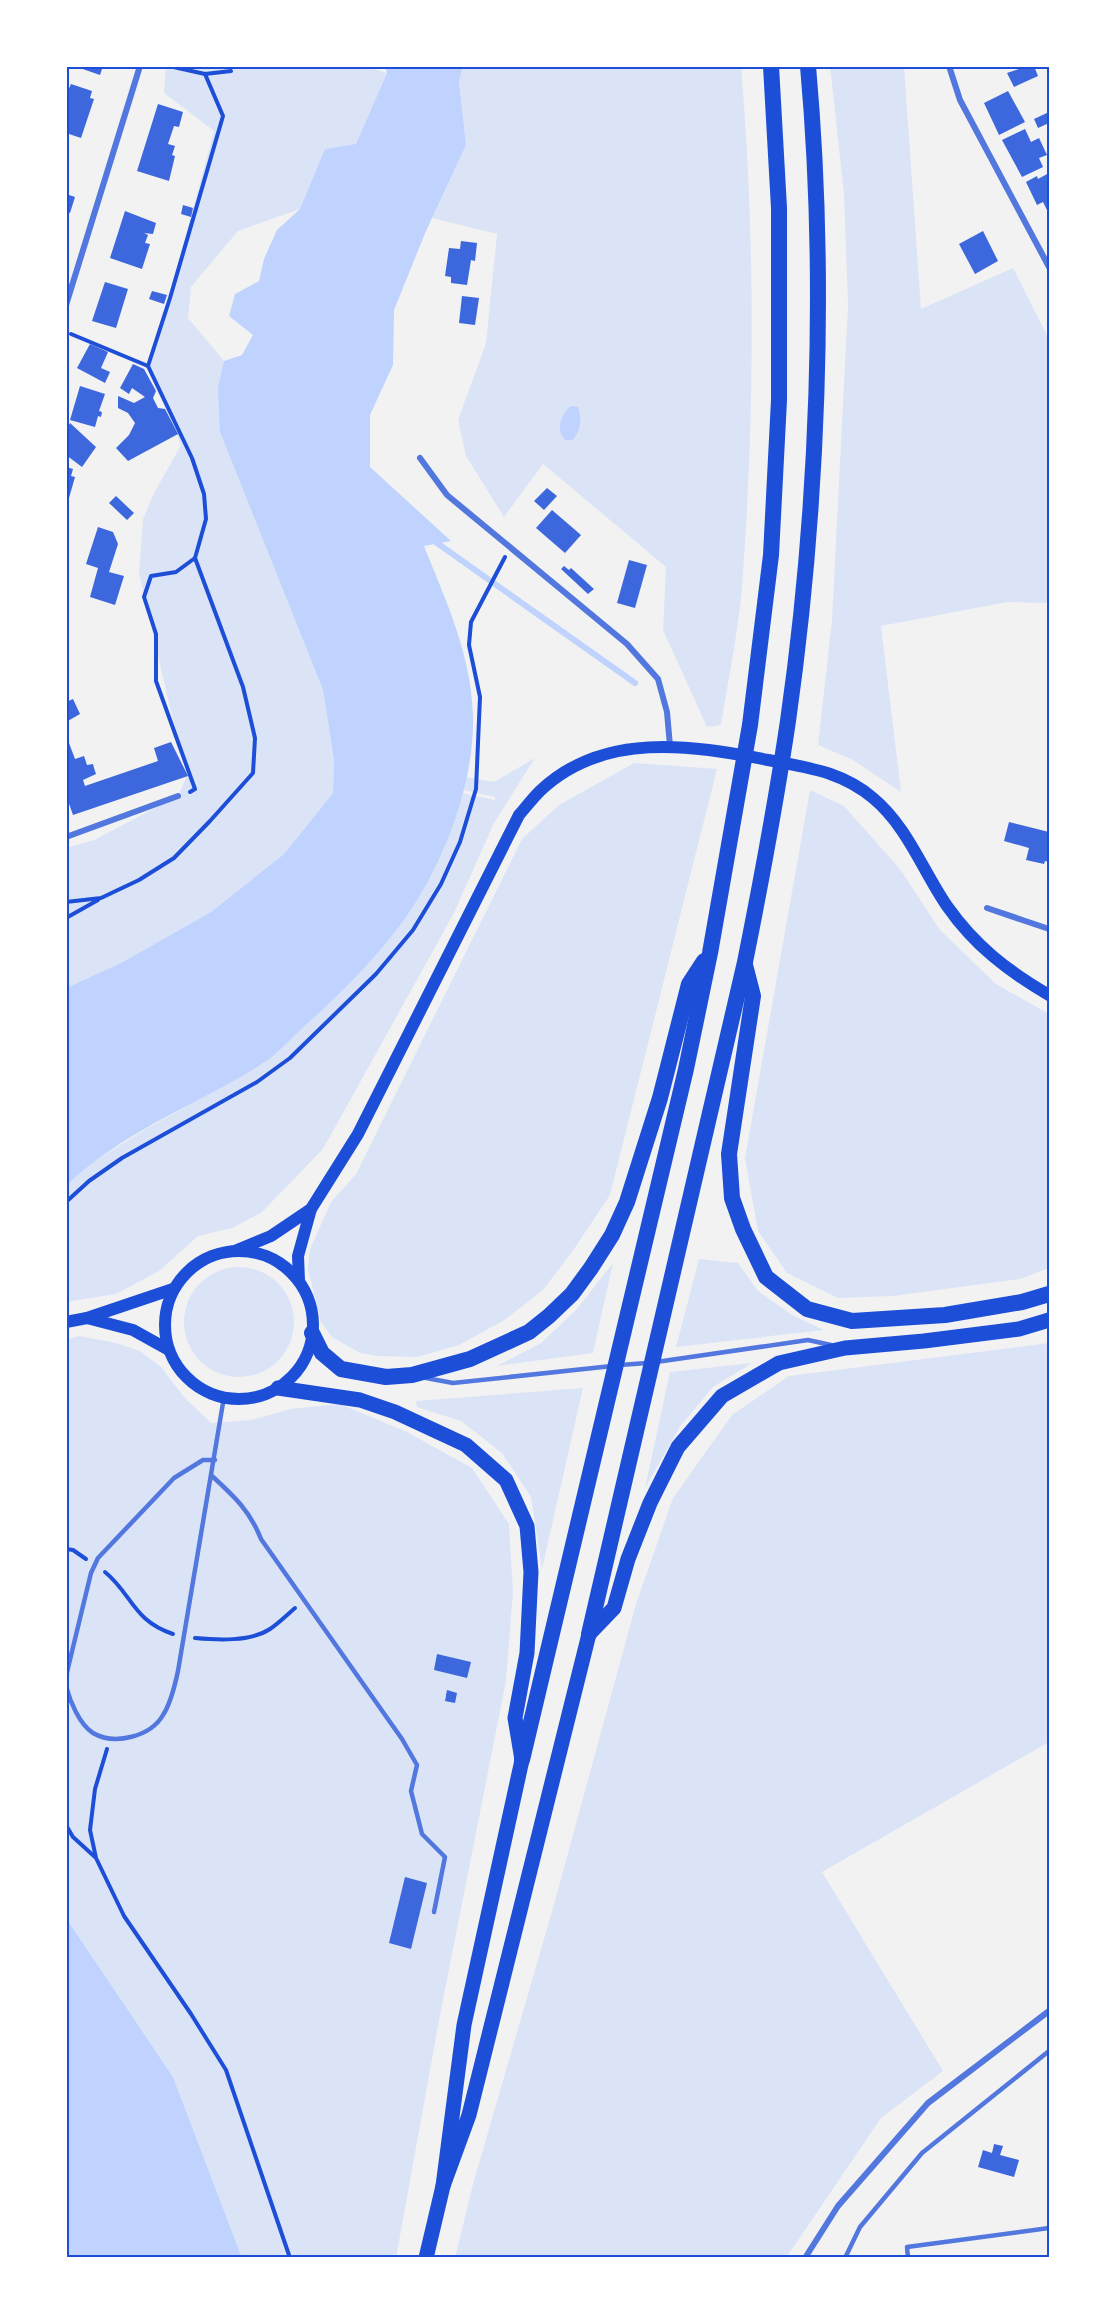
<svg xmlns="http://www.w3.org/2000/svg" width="1115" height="2324" font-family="'DM Sans',sans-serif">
<rect width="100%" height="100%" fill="#f2f2f2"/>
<g fill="#dbe4f7">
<polygon points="166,66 365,66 387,73 356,145 325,150 300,209 238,231 191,287 188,318 224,361 220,432 323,690 334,760 333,793 284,854 211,912 121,963 66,988 66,848 94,840 178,796 187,776 167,695 139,573 143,519 154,493 181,445 150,368 214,131 164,93"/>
<path d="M 463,66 L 741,66 C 755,234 755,405 743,573 C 740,624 729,675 721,725 L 707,727 L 663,630 L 666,567 L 543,464 L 504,517 L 466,456 L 458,420 L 486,343 L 497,234 L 432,218 L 466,145 L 459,81 Z"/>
<polygon points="830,66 904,66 921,309 1013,268 1049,339 1049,603 1007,602 881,626 901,792 853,760 818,745 832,620 848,305 844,194"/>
<polygon points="535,758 494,823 453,915 323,1149 261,1213 232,1228 198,1236 159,1271 116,1294 66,1302 66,1186 88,1165 146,1129 264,1063 394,933 421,893 443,851 462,793 495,800 495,797 463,790 466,777 494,782"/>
<polygon points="634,763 717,769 610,1195 572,1252 543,1290 503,1321 459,1345 417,1357 378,1356 360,1353 332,1337 321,1322 308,1269 310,1249 331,1202 356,1174 522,839 559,805"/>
<polygon points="810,790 844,806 900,869 940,930 996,984 1049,1014 1049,1268 1020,1279 893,1296 838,1298 787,1273 758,1231 745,1158"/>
<polygon points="699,1259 738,1263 758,1291 792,1315 824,1330 676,1347"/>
<polygon points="613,1263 593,1353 497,1366 541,1343 576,1310"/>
<circle cx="239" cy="1322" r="55"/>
<polygon points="79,1336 116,1343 140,1351 161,1367 184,1397 211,1423 251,1420 290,1409 340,1404 407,1432 472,1468 509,1524 513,1592 506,1681 440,2015 396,2258 242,2258 173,2077 66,1918 66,1340"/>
<polygon points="1049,1343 1049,1742 822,1872 943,2071 881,2118 786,2258 455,2258 473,2184 553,1908 636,1604 673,1498 732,1415 789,1376"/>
<polygon points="752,1363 713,1387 681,1425 645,1488 670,1372"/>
<polygon points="583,1388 542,1569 531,1497 502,1453 461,1421 417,1407 416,1401"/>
</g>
<g fill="#bfd3fe">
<path d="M 385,66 L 463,66 L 459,81 L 466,145 L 426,231 L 394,310 L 393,365 L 370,415 L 370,467 L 451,541 L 424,546 C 446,601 471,654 473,715 C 475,788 439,877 394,933 C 369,965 339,995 309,1022 C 294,1035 279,1053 262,1064 C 197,1105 121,1132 66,1186 L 66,988 L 121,963 L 211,912 L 284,854 L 333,793 L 334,760 L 323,690 L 220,432 L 218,388 L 224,361 L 242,355 L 253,335 L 229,316 L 235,294 L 259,281 L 264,259 L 277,230 L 300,209 L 325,149 L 356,144 L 387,73 Z"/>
<path d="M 571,406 L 578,407 C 582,419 581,429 573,440 L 565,440 C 555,430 561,414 571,406 Z"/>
<polygon points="66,1918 173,2077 242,2258 66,2258"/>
</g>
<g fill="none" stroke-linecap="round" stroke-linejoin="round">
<polyline stroke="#bfd3fe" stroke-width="6" points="437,543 635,683"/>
</g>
<g fill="#3d67dc">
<polygon points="74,66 103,66 100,75"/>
<polygon points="1028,66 1034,66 1038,76 1014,87 1007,73"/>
<polygon points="71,84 92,91 90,98 94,99 81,138 66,133 66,95"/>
<polygon points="1008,91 1025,122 999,135 984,103"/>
<polygon points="158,104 183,112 179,127 174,126 168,144 175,146 172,155 175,156 169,181 137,171"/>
<polygon points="1049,112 1049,123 1038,128 1034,119"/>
<polygon points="1025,129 1031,142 1039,138 1047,155 1039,158 1043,167 1022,177 1002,140"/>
<polygon points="1049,173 1049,214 1043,202 1037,205 1026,182 1037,176 1038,179"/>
<polygon points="66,194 75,197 70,213 66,212"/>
<polygon points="183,205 193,208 191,217 181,214"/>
<polygon points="125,211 156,223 153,234 144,233 148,235 145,243 150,244 142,269 110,258"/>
<polygon points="983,231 998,261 975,274 959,244"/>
<polygon points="461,241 477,243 475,261 471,260 467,285 451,283 451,277 445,276 449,248 460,249"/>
<polygon points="105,282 128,289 116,328 92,321"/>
<polygon points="152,291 167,295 164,304 149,299"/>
<polygon points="462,296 479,298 475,325 459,323"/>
<polygon points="90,344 108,352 101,368 110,372 105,383 77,368"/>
<polygon points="133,364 144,369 156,391 153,398 158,408 165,409 178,434 128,461 116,448 129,435 135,423 128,413 118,408 118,396 134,403 145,397 132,388 129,394 120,388"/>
<polygon points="80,386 105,394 99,411 102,412 101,417 98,416 95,427 70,420"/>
<polygon points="70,423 96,447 82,467 66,455 66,430"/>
<polygon points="66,467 73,469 71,476 75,477 67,505"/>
<polygon points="547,488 557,496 544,510 534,501"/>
<polygon points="116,496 134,513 127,520 109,503"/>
<polygon points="552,510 581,535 565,553 536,528"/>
<polygon points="98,527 113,532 118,544 109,572 124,576 115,605 90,597 98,568 86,564"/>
<polygon points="629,560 647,565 635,608 617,603"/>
<polygon points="564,566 569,570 571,568 594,589 588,594 561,569"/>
<polygon points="73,699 80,714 66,722 66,702"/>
<polygon points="66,735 75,759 84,756 87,765 93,764 94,768 96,774 83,780 85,786 158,761 154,748 171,742 188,776 73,815 66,795"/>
<polygon points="1009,822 1049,832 1049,862 1045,861 1044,864 1026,860 1029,848 1004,841"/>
<polygon points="437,1654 471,1662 467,1678 434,1670"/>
<polygon points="447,1690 457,1693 455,1703 445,1701"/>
<polygon points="405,1877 427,1883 411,1949 389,1943"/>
<polygon points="994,2144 1003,2146 1000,2155 1019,2160 1014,2177 978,2167 983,2150 992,2153"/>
</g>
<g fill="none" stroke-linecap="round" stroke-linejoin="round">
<g stroke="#1d4ed8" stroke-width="4">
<polyline points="169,66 205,74"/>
<polyline points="71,334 148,366"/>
<polyline points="190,792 195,789 156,681 156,634 144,597 151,576 176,572 195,558"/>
<polyline points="66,902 101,898 139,880 174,858 210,821 253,773 255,738 243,687 195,558 206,519 204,494 192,458 148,366 170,298 223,116 205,74 231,71"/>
<polyline points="66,918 98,900"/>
<polyline points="66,1202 89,1181 122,1158 257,1082 290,1058 376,974 413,930 441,884 460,842 476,789 480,697 469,645 471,622 505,557"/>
<polyline points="66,1549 73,1550 86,1559"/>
<path d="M 105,1572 C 132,1594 133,1621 173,1634"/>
<path d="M 195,1638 C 217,1640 250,1642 270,1629 C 279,1623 287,1615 295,1608"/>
<polyline points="107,1749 95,1789 90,1830 96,1858 124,1916 191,2014 226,2070 290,2258"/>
<polyline points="66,1825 73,1837 95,1857"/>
</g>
<g stroke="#5277de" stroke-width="4.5">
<polyline points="656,1362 808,1340 831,1345"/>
<polyline points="620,1365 647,1363"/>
<polyline points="426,1378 453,1383 612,1366"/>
<path d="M 212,1476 C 234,1496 250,1511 261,1539 L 402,1739 L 417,1765 L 411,1791 L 422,1834 L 445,1857 L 434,1912"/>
<polyline points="66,1685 67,1672 91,1573 98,1558 174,1478 203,1460 215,1460"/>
<path d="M 66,1686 C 70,1701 79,1724 93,1733 C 115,1746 151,1736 163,1715 C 171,1703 175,1685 178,1671 L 224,1397"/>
<polyline points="845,2258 860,2227 922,2153 1049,2051"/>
<polyline points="908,2258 907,2247 1049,2228"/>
</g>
<g stroke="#5277de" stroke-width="6">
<polyline points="949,66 960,100 1049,267"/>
<polyline points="66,305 140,66"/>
<polyline points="420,458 447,495 627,644 658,679 667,712 670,746"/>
<polyline points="66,837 178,796"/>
<polyline points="987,908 1049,929"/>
<polyline points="805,2258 838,2206 928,2103 1049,2011"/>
</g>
<g stroke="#1d4ed8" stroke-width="12">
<polyline points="237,1250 271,1236 311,1209"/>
<circle cx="239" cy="1325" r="74"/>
<path d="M 299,1281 L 298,1256 L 311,1209 L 358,1134 L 519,815 C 526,807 532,799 540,791 C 603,731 691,745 768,760 C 808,768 841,771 873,798 C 907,826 923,871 947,906 C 975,946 1008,971 1049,995"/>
<polyline points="87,1318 133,1330 169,1350"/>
<polyline points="66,1322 87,1318 173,1289"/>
</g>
<g stroke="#1d4ed8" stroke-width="15">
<polyline points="278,1388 360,1400 395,1412 466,1445 506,1480 527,1526 531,1572 527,1653 515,1718 522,1760 464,2025 443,2186 426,2258"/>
<polyline points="443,2186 469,2115 589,1634 614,1608 628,1559 650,1503 678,1447 722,1396 779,1363 845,1348 924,1341 1019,1329 1049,1320"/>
</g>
<g stroke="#1d4ed8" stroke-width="16">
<polyline points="745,965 753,996 729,1154 732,1198 743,1229 766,1277 807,1309 852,1321 945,1315 1022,1302 1049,1294"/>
<polyline points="312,1333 322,1353 341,1369 386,1377 412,1375 470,1359 529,1332 549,1316 572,1294 591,1268 612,1235 627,1202 660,1098 689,984 704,961"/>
<path d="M 589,1634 L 745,962 C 761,882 776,802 788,721 C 818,510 827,279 808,66"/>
<polyline points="522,1760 686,1069 710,953 750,725 771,555 779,400 779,208 771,66"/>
</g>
</g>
<rect width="1115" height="2324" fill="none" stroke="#ffffff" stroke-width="135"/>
<rect x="68" y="68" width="980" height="2188" fill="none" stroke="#1d4ed8" stroke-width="2"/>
</svg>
